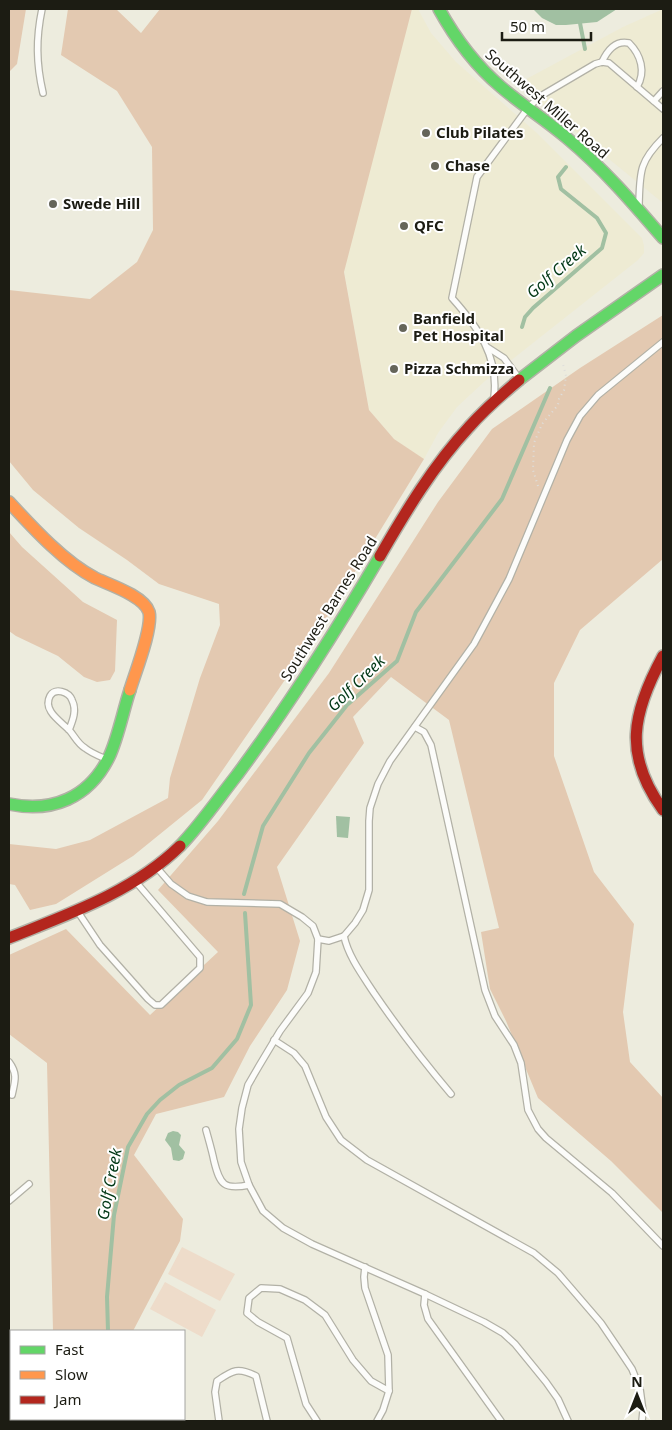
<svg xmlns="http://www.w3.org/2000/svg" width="672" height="1430" font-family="'Noto Sans',sans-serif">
<rect width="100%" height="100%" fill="#edecde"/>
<g fill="#eeebd3">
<polygon points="412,9 418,9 431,33 456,62 538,134 642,238 644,246 644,253 638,260 485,381 457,407 438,433 424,459 394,439 369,410 344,271 374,143"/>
<polygon points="663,9 663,203 517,84 623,27"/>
</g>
<g fill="#eedcca">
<polygon points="182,1247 235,1274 220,1301 168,1274"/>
<polygon points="165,1282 216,1310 202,1337 150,1309"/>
</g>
<g fill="#e3c9b1">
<polygon points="9,9 26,9 17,64 9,72"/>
<polygon points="68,9 116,9 141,33 160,9 412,9 344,272 369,410 394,439 424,459 318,632 202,800 133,856 56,904 30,910 15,885 9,884 9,844 56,849 90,840 168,798 170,778 200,678 220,625 219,604 159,584 127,560 79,528 33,490 9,461 9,290 90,299 137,262 153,230 152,147 117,91 61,55"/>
<polygon points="663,315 663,559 580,630 554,683 554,756 594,872 634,924 623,1012 630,1062 663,1098 663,1213 611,1161 538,1098 506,1021 490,989 481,932 499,928 449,720 391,677 353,717 364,743 277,867 300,941 287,990 250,1046 224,1097 156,1114 134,1155 183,1219 180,1241 133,1331 53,1331 47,1063 9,1034 9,955 66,929 150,1015 218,952 158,890 218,821 329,673 438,502 492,429 580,368"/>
<polygon points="9,532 22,547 83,602 117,620 115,671 110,680 97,682 84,677 58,656 16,636 9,631"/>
</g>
<g fill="#a1c0a2">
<polygon points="533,9 617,9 597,22 566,25 556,25 542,18"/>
<polygon points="336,816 350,817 348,838 337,837"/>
<polygon points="173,1131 178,1132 181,1135 179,1145 185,1152 183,1159 179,1161 173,1160 171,1148 165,1140 168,1133"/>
</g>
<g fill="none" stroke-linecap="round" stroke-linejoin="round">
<g stroke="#a1c0a2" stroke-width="4">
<polyline points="580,23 585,49"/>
<polyline points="522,327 525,317 533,308 602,248 606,233 597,218 561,189 558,177 566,167"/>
<polyline points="244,894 263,826 309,753 347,705 397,661 416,612 502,499 550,388"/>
<polyline points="108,1331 107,1297 114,1215 128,1147 147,1114 160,1100 179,1085 212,1068 237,1039 251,1005 245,913"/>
<polyline points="110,1419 110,1421"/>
</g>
<defs>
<g id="lane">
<path d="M 42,9 C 36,38 36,63 43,93"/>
<path d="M 602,62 C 607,51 615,40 629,43 C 641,55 646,72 637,87"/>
<polyline points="654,101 663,91"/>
<path d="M 639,204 C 640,172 639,162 663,138"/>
<polyline points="487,347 504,358 518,377"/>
<path d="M 494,397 C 499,357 478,327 452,298 L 477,177 L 528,108 L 539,97 L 595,64 L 602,62 L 609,63 L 663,109"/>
<polyline points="415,727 424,732 431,745 485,990 495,1016 514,1045 521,1063 528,1110 538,1129 546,1138 612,1193 663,1246"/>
<path d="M 69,730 C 73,720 77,710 72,700 C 69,692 55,687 50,696 C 42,711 62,722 70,731 C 75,737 78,744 85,748 C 91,753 99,756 106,759"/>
<polyline points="158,869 171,884 188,896 207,902 280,904 302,917 313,926 318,939 316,972 308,993 280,1031 259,1066 248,1085 242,1108 239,1129 241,1162 249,1185 263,1211 283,1228 312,1244 425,1294 484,1322 503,1333 515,1344 546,1382 558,1399 568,1421"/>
<polyline points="78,912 100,945 148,999 155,1005 161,1005 200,968 200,957 136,882"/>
<path d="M 344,936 C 348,956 363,976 374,993 C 398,1028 423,1061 451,1094"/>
<polyline points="318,939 329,941 344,936 355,923 363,910 369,890 369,821 370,808 378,784 390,761 474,644 509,579 567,440 580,416 598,395 663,342"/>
<polyline points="274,1040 294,1053 305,1066 326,1117 341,1140 367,1160 534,1253 558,1273 601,1323 624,1357 632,1369 640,1389 643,1411 642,1421"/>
<path d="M 9,1062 C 18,1074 15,1081 12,1095"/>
<path d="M 206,1130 C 209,1141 212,1151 214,1161 C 220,1185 224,1190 249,1185"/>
<polyline points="9,1201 29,1184"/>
<polyline points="365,1267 364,1277 365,1288 388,1355 389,1391 383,1410 377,1421"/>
<polyline points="425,1294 424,1305 428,1319 501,1421"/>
<polyline points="176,1419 176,1421"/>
<path d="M 219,1421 L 215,1392 L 217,1381 C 233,1370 238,1367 256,1376 L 267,1421"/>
<polyline points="317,1421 306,1404 287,1338 258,1322 247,1313 249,1298 261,1288 280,1289 305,1300 325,1315 353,1360 371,1381 389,1391"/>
</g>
<g id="fast">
<path d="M 439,9 C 455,38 475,65 501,87 C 522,105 546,120 567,138 C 603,168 633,203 663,238"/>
<polyline points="519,380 576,336 663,275"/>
<path d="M 9,804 C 52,813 89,798 109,757 C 118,738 123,711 130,690"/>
<path d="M 180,846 C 201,824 218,799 237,775 C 289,705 336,631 380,556"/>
</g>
<path id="slow" d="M 9,502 C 33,528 64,562 95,578 C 110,585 144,596 149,612 C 153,628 135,673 130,690"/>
<g id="jam">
<path d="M 380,556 C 406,511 433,466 469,427 C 484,410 501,395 519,380"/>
<path d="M 663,656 C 632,713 623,755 663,810"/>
<path d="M 9,938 C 69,914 133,892 180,846"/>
</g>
</defs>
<use href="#lane" stroke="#b2b1a6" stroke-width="8"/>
<use href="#fast" stroke="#b2b1a6" stroke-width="14"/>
<use href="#slow" stroke="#b2b1a6" stroke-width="14"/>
<use href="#jam" stroke="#b2b1a6" stroke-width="14"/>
<polyline stroke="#dfdedb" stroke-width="2" stroke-dasharray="1 4" stroke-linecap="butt" points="538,486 533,470 534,443 542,424 558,405 559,399 564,390 566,376 563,364"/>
<use href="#lane" stroke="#fcfcfa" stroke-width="5.5"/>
<use href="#fast" stroke="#63d668" stroke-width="11"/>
<use href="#slow" stroke="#ff974d" stroke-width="11"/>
<use href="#jam" stroke="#b3261e" stroke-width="11"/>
</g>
<g fill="#65655a" stroke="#fff" stroke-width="2">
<circle cx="426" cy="133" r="5"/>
<circle cx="435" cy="166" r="5"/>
<circle cx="53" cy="204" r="5"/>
<circle cx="404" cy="226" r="5"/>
<circle cx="403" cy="328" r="5"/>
<circle cx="394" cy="369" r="5"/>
</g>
<g text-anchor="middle" stroke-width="4" stroke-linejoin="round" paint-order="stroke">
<g font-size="15" fill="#1c1c13" stroke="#fff">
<text transform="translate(547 104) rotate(41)" y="5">Southwest Miller Road</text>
<text transform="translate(329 609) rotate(-58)" y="5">Southwest Barnes Road</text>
</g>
<g font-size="15" font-weight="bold" fill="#1c1c13" stroke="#fff" text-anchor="start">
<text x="436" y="138">Club Pilates</text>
<text x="445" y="171">Chase</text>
<text x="63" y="209">Swede Hill</text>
<text x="414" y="231">QFC</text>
<text x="413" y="324">Banfield<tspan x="413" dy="17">Pet Hospital</tspan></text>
<text x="404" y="374">Pizza Schmizza</text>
</g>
<g font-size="16" font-style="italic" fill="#003715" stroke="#fff">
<text transform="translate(556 271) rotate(-41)" y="6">Golf Creek</text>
<text transform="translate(356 683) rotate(-44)" y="6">Golf Creek</text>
<text transform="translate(109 1184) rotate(-79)" y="6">Golf Creek</text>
</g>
</g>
<rect width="672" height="1430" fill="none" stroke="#1c1c13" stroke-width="20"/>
<rect x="10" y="1330" width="175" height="90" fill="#ffffff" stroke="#a4a4a1"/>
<rect x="20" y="1346" width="25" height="8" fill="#63d668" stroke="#a4a4a1"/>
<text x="55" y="1355" font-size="15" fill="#1c1c13">Fast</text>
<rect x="20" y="1371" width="25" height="8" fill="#ff974d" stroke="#a4a4a1"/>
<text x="55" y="1380" font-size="15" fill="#1c1c13">Slow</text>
<rect x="20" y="1396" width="25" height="8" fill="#b3261e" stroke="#a4a4a1"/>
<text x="55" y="1405" font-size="15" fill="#1c1c13">Jam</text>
<g transform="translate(637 1395)" stroke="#ffffff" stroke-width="4" paint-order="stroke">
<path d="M0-4L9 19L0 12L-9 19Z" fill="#1c1c13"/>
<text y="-8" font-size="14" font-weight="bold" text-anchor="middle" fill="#1c1c13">N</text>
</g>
<path d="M502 32v8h89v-8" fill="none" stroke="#1c1c13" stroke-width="2.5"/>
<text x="510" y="32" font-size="15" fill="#1c1c13" stroke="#ffffff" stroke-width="4" paint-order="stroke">50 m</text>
</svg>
